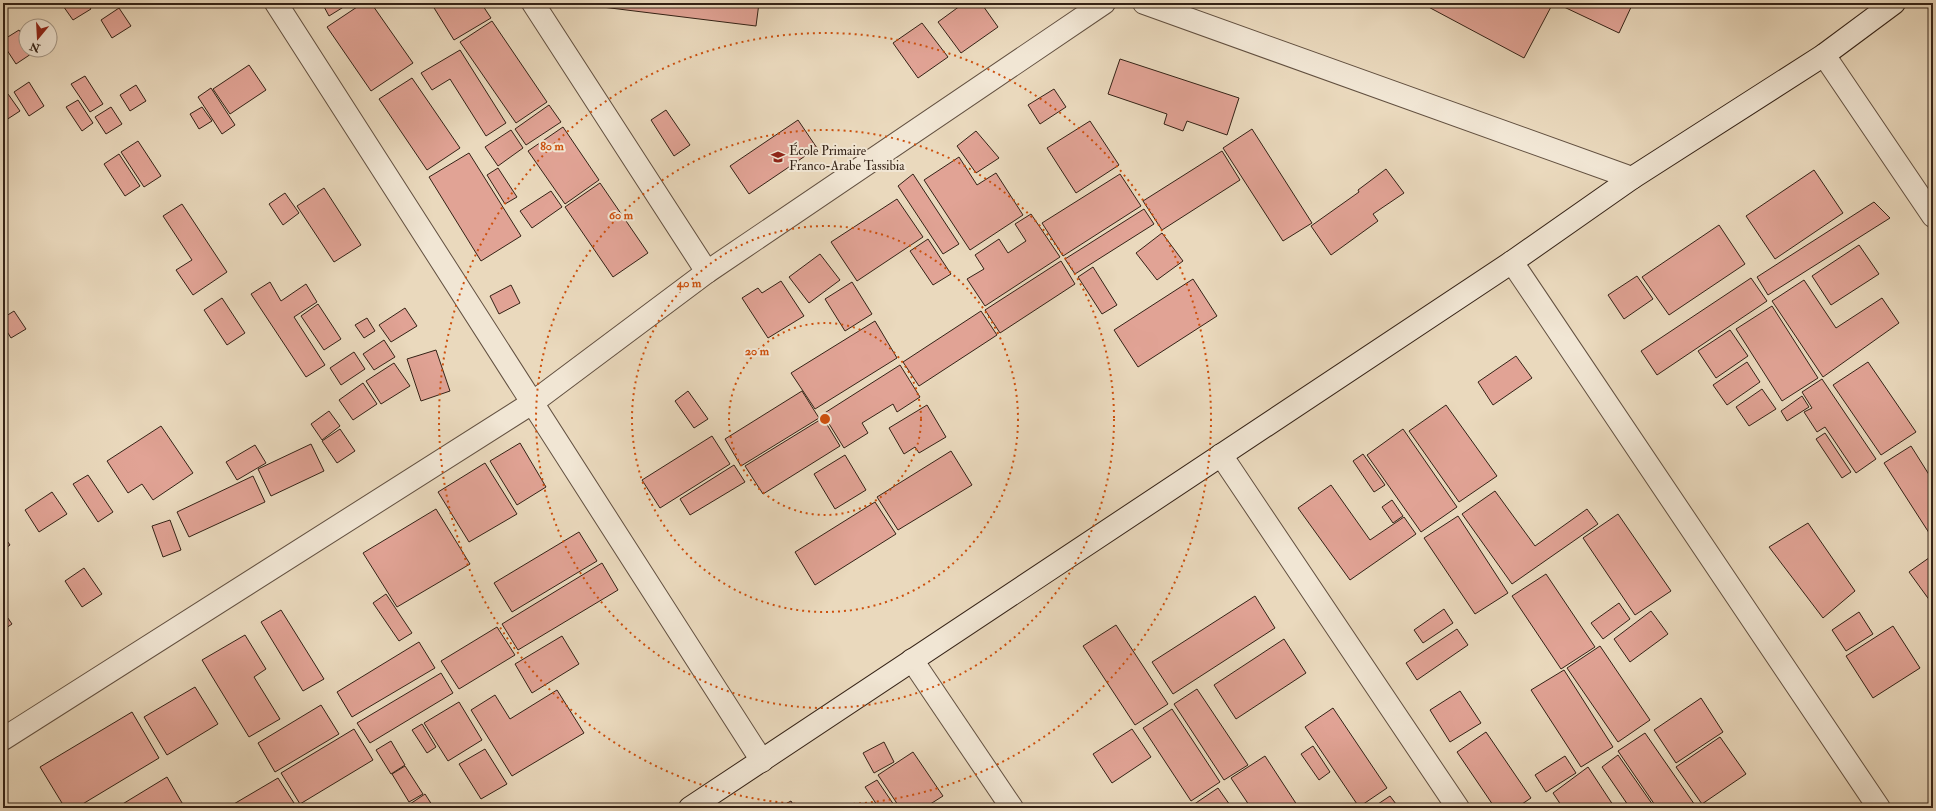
<svg xmlns="http://www.w3.org/2000/svg" width="1936" height="811" font-family="'IM FELL Double Pica',serif">
<rect width="100%" height="100%" fill="#ead9bd"/>
<filter id="stains"><feTurbulence type="fractalNoise" baseFrequency=".005" numOctaves="4"/><feColorMatrix values="0 0 0 0 .2 0 0 0 0 .09 0 0 0 0 .02 0 0 0 .5 -.17"/></filter>
<radialGradient id="worn" r=".72"><stop offset=".6" stop-color="#630" stop-opacity="0"/><stop offset="1" stop-color="#630" stop-opacity=".3"/></radialGradient>
<g fill="#e1a395" stroke="#342216">
<polygon points="61,3 87,3 91,9 73,20"/>
<polygon points="322,3 350,3 329,16"/>
<polygon points="363,3 371,3 413,63 371,91 327,27"/>
<polygon points="431,3 481,3 491,18 454,40"/>
<polygon points="586,3 759,3 756,26 586,5"/>
<polygon points="964,3 981,3 998,27 961,53 938,22"/>
<polygon points="1421,3 1548,3 1552,5 1524,58"/>
<polygon points="1566,3 1633,3 1619,33 1564,7"/>
<polygon points="119,8 131,26 112,38 101,20"/>
<polygon points="492,21 547,102 516,123 460,42"/>
<polygon points="922,23 948,57 918,78 893,43"/>
<polygon points="19,30 26,41 26,50 32,50 34,52 16,64 3,44 3,40"/>
<polygon points="460,50 506,123 486,136 450,79 432,90 421,73"/>
<polygon points="1120,59 1239,98 1227,135 1187,121 1183,131 1164,124 1167,114 1108,94"/>
<polygon points="249,65 266,90 230,114 213,89"/>
<polygon points="1933,67 1933,76 1928,71"/>
<polygon points="85,76 103,104 90,112 71,84"/>
<polygon points="412,78 460,148 427,170 379,99"/>
<polygon points="29,82 44,106 29,116 14,92"/>
<polygon points="136,85 146,101 130,111 120,95"/>
<polygon points="211,88 235,125 222,134 198,97"/>
<polygon points="1054,89 1066,107 1040,124 1028,105"/>
<polygon points="8,94 20,111 3,122 3,98"/>
<polygon points="78,100 93,123 82,131 66,107"/>
<polygon points="549,105 561,122 526,145 515,129"/>
<polygon points="111,107 122,124 106,134 95,117"/>
<polygon points="202,107 212,121 199,129 190,114"/>
<polygon points="666,110 690,145 674,156 651,120"/>
<polygon points="798,120 817,148 749,194 730,166"/>
<polygon points="1090,121 1119,165 1076,193 1047,148"/>
<polygon points="563,127 599,180 565,204 528,151"/>
<polygon points="1252,129 1312,223 1283,241 1223,148"/>
<polygon points="511,130 523,148 498,166 485,147"/>
<polygon points="976,131 999,158 976,173 957,146"/>
<polygon points="138,141 161,176 144,187 121,152"/>
<polygon points="1222,151 1240,180 1162,230 1143,201"/>
<polygon points="469,153 521,236 481,261 429,177"/>
<polygon points="119,154 140,186 125,196 104,164"/>
<polygon points="959,157 977,185 996,173 1023,215 970,250 924,180"/>
<polygon points="498,168 517,197 505,204 487,175"/>
<polygon points="1386,169 1404,193 1373,214 1378,221 1331,255 1311,226 1359,192 1358,190"/>
<polygon points="1814,170 1843,213 1775,259 1746,216"/>
<polygon points="913,174 959,244 943,254 898,186"/>
<polygon points="1120,174 1141,206 1063,256 1042,223"/>
<polygon points="600,183 648,253 613,277 565,207"/>
<polygon points="324,188 361,245 334,262 297,206"/>
<polygon points="551,191 562,207 532,228 520,211"/>
<polygon points="285,193 299,213 283,225 269,204"/>
<polygon points="897,199 923,237 857,281 831,242"/>
<polygon points="1874,202 1890,218 1768,295 1757,277"/>
<polygon points="182,204 227,272 193,295 176,270 192,260 163,216"/>
<polygon points="1144,209 1154,224 1075,274 1065,259"/>
<polygon points="1031,214 1060,257 985,306 967,279 984,269 975,255 999,239 1008,253 1026,241 1015,224"/>
<polygon points="1719,225 1745,264 1669,315 1642,277"/>
<polygon points="1162,233 1183,261 1157,280 1136,253"/>
<polygon points="928,239 951,274 933,285 910,251"/>
<polygon points="1859,245 1879,274 1831,305 1812,276"/>
<polygon points="820,254 840,280 809,303 789,277"/>
<polygon points="1061,261 1075,284 1000,333 985,310"/>
<polygon points="1093,267 1117,305 1102,314 1078,277"/>
<polygon points="1637,276 1653,299 1624,319 1608,295"/>
<polygon points="1751,278 1767,301 1657,375 1641,351"/>
<polygon points="1193,279 1217,316 1138,367 1114,330"/>
<polygon points="1804,280 1836,328 1882,298 1899,323 1823,377 1772,301"/>
<polygon points="781,281 804,316 768,338 742,298 758,288 762,293"/>
<polygon points="270,282 281,301 306,284 317,302 294,317 325,365 306,377 251,294"/>
<polygon points="852,282 872,314 845,331 825,299"/>
<polygon points="511,285 520,303 499,314 490,296"/>
<polygon points="222,298 245,333 227,345 204,310"/>
<polygon points="318,304 341,339 324,350 301,316"/>
<polygon points="1772,306 1818,378 1782,401 1736,329"/>
<polygon points="405,308 417,326 391,342 379,325"/>
<polygon points="14,311 26,329 11,338 3,325 3,318"/>
<polygon points="981,311 997,335 919,386 903,362"/>
<polygon points="367,318 375,331 364,338 355,325"/>
<polygon points="875,321 897,358 815,409 791,373"/>
<polygon points="1730,330 1748,356 1716,378 1698,351"/>
<polygon points="384,340 395,357 374,370 363,354"/>
<polygon points="436,350 450,391 421,401 407,359"/>
<polygon points="354,352 365,369 341,385 330,368"/>
<polygon points="1516,356 1532,378 1493,405 1478,382"/>
<polygon points="1747,362 1760,382 1727,405 1713,385"/>
<polygon points="1868,362 1916,432 1881,455 1833,385"/>
<polygon points="394,363 410,386 381,404 366,381"/>
<polygon points="900,365 920,397 897,412 893,404 862,423 868,433 844,448 823,414"/>
<polygon points="1822,379 1876,459 1856,473 1825,427 1817,432 1804,412 1812,408 1802,392"/>
<polygon points="363,383 377,404 353,420 339,400"/>
<polygon points="1762,389 1776,409 1749,426 1736,407"/>
<polygon points="688,391 708,419 694,428 675,401"/>
<polygon points="802,391 819,418 741,466 725,439"/>
<polygon points="1802,396 1809,407 1787,421 1781,411"/>
<polygon points="927,405 946,437 919,453 915,447 904,454 889,428"/>
<polygon points="1446,405 1497,476 1459,502 1409,431"/>
<polygon points="329,411 340,426 322,440 311,424"/>
<polygon points="823,418 840,446 763,494 745,466"/>
<polygon points="161,426 193,473 153,500 142,484 128,493 107,461"/>
<polygon points="340,429 355,451 337,463 322,441"/>
<polygon points="1403,429 1457,507 1421,532 1367,455"/>
<polygon points="1825,433 1851,472 1842,478 1816,439"/>
<polygon points="712,436 730,464 660,508 642,480"/>
<polygon points="520,443 546,487 517,505 490,461"/>
<polygon points="311,444 324,471 271,496 258,469"/>
<polygon points="255,445 266,463 237,480 226,462"/>
<polygon points="1911,446 1933,481 1933,539 1884,463"/>
<polygon points="951,451 972,485 898,530 877,497"/>
<polygon points="1363,454 1385,485 1374,492 1353,461"/>
<polygon points="845,455 866,490 835,509 814,474"/>
<polygon points="485,463 517,514 469,542 438,492"/>
<polygon points="734,465 745,482 690,515 680,499"/>
<polygon points="88,475 113,512 98,522 73,484"/>
<polygon points="253,476 265,502 189,537 177,512"/>
<polygon points="1331,485 1370,540 1404,517 1416,534 1350,580 1298,508"/>
<polygon points="1495,491 1535,546 1587,509 1598,524 1512,584 1462,514"/>
<polygon points="52,492 67,514 39,532 25,510"/>
<polygon points="1392,500 1403,516 1393,523 1382,507"/>
<polygon points="875,502 896,534 815,585 795,552"/>
<polygon points="436,509 470,564 397,607 363,553"/>
<polygon points="1618,514 1671,591 1635,615 1583,538"/>
<polygon points="1458,516 1508,593 1475,614 1424,538"/>
<polygon points="170,520 181,550 163,557 152,526"/>
<polygon points="1808,523 1855,591 1823,618 1769,547"/>
<polygon points="579,532 597,561 512,612 494,583"/>
<polygon points="3,535 10,545 3,550"/>
<polygon points="1933,555 1933,605 1909,572"/>
<polygon points="602,563 618,590 518,650 502,624"/>
<polygon points="84,568 102,594 82,607 65,581"/>
<polygon points="1546,574 1595,647 1561,669 1512,596"/>
<polygon points="386,594 412,633 399,641 373,603"/>
<polygon points="1255,596 1275,628 1173,694 1152,662"/>
<polygon points="1619,603 1630,619 1603,639 1591,623"/>
<polygon points="1444,609 1453,623 1423,643 1414,630"/>
<polygon points="281,610 324,679 303,691 261,622"/>
<polygon points="3,611 12,624 3,630"/>
<polygon points="1651,611 1668,634 1630,662 1614,639"/>
<polygon points="1859,612 1873,634 1846,651 1832,630"/>
<polygon points="1116,625 1168,704 1135,725 1083,646"/>
<polygon points="1893,626 1920,668 1873,698 1846,656"/>
<polygon points="497,627 515,655 459,689 441,661"/>
<polygon points="1457,629 1468,645 1417,680 1406,663"/>
<polygon points="245,635 266,669 254,677 280,719 249,737 202,660"/>
<polygon points="562,636 579,664 532,693 515,664"/>
<polygon points="1284,639 1306,673 1236,719 1214,685"/>
<polygon points="419,642 435,668 352,717 337,692"/>
<polygon points="1600,646 1650,720 1618,742 1567,668"/>
<polygon points="1564,670 1613,747 1581,767 1531,690"/>
<polygon points="441,673 453,693 370,743 357,723"/>
<polygon points="195,687 218,724 167,755 144,717"/>
<polygon points="1197,689 1248,765 1224,780 1174,704"/>
<polygon points="557,690 584,733 512,776 471,710 495,695 510,719"/>
<polygon points="1460,691 1481,723 1450,742 1430,710"/>
<polygon points="1701,698 1723,732 1676,763 1654,730"/>
<polygon points="459,702 482,740 448,761 424,723"/>
<polygon points="321,705 339,734 275,772 258,743"/>
<polygon points="1333,708 1387,788 1359,807 1305,727"/>
<polygon points="1172,709 1220,782 1191,801 1143,728"/>
<polygon points="132,712 159,758 76,808 65,808 40,767"/>
<polygon points="422,724 436,747 427,753 412,730"/>
<polygon points="354,729 373,760 300,804 281,773"/>
<polygon points="1132,729 1151,757 1112,783 1093,754"/>
<polygon points="1486,732 1531,798 1516,808 1495,808 1457,752"/>
<polygon points="1645,733 1697,808 1657,808 1618,751"/>
<polygon points="1720,737 1746,774 1702,804 1676,767"/>
<polygon points="391,741 405,765 391,774 376,750"/>
<polygon points="884,742 894,762 874,773 863,753"/>
<polygon points="1313,746 1330,772 1319,780 1301,754"/>
<polygon points="485,749 507,784 481,799 459,764"/>
<polygon points="913,752 943,796 924,808 900,808 878,775"/>
<polygon points="1618,755 1655,808 1630,808 1602,767"/>
<polygon points="1265,756 1299,808 1251,808 1231,778"/>
<polygon points="1565,756 1576,773 1546,792 1535,775"/>
<polygon points="405,766 423,794 409,802 392,774"/>
<polygon points="1588,767 1615,808 1563,808 1553,793"/>
<polygon points="167,777 185,808 116,808"/>
<polygon points="278,778 294,803 286,808 227,808"/>
<polygon points="877,780 894,805 890,808 879,808 865,787"/>
<polygon points="1218,788 1232,808 1191,808 1190,807"/>
<polygon points="425,794 434,808 412,808 410,804"/>
<polygon points="1390,796 1399,808 1372,808"/>
<polygon points="791,801 795,808 778,808"/>
</g>
<g fill="none" stroke-linecap="round" stroke-linejoin="round">
<defs>
<g id="street">
<polyline points="276,3 762,761"/>
<polyline points="533,3 707,272"/>
<polyline points="1144,3 1632,178"/>
<polyline points="1824,55 1933,216"/>
<polyline points="1512,262 1879,808"/>
<polyline points="1221,455 1458,808"/>
<polyline points="912,660 1012,808"/>
<polyline points="3,739 532,403 707,272 1104,3"/>
</g>
<polyline id="secondary" points="690,808 1512,262 1632,178 1824,55 1894,3"/>
</defs>
<use href="#street" stroke="#625040" stroke-width="24"/>
<use href="#secondary" stroke="#342216" stroke-width="24"/>
<use href="#street" stroke="#f1e6d4" stroke-width="22"/>
<use href="#secondary" stroke="#f1e6d4" stroke-width="22"/>
</g>
<g fill="none" stroke="#cd510e" stroke-width="2" stroke-dasharray="2 4">
<circle cx="825" cy="419" r="96"/>
<circle cx="825" cy="419" r="193"/>
<circle cx="825" cy="419" r="289"/>
<circle cx="825" cy="419" r="386"/>
</g>
<defs>
<symbol id="school-bare" viewBox="-9 -9 18 18"><path d="M0-5L7-2L0 1L-7-2ZM-4 1L0 2.5L4 1V4Q0 6-4 4Z" fill="#8f2418" stroke="#f1e6d4" stroke-width="2.5" paint-order="stroke"/></symbol>
</defs>
<g fill-rule="evenodd">
<use href="#school-bare" x="768" y="147" width="20" height="20"/>
</g>
<g text-anchor="middle" stroke-width="4" stroke-linejoin="round" paint-order="stroke">
<g font-size="13" fill="#342216" stroke="#f1e6d4" text-anchor="start">
<text x="789" y="155">École Primaire<tspan x="789" dy="15">Franco-Arabe Tassibia</tspan></text>
</g>
</g>
<circle cx="825" cy="419" r="6" fill="#cd510e" stroke="#f1e6d4" stroke-width="2"/>
<g font-size="12" text-anchor="middle" font-weight="bold" fill="#cd510e" stroke="#f1e6d4" stroke-width="4" stroke-linejoin="round" paint-order="stroke">
<text x="552" y="150">80 m</text>
<text x="621" y="219">60 m</text>
<text x="689" y="287">40 m</text>
<text x="757" y="355">20 m</text>
</g>
<rect width="1936" height="811" fill="none" stroke="#ead9bd" stroke-width="16"/>
<rect x="4" y="4" width="1928" height="803" fill="none" stroke="#342216" stroke-width="2"/>
<rect x="8" y="8" width="1920" height="795" fill="none" stroke="#342216"/>
<g transform="translate(38 38) rotate(198)"><circle r="19" fill="#f1e6d4" stroke="#a59888"/>
<path d="M0-3L7 15L0 10L-7 15Z" fill="#8f2418"/>
<text y="-6" font-size="11" font-weight="bold" text-anchor="middle" fill="#342216">N</text>
</g>
<rect width="100%" height="100%" filter="url(#stains)"/>
<rect width="100%" height="100%" fill="url(#worn)"/>
</svg>
